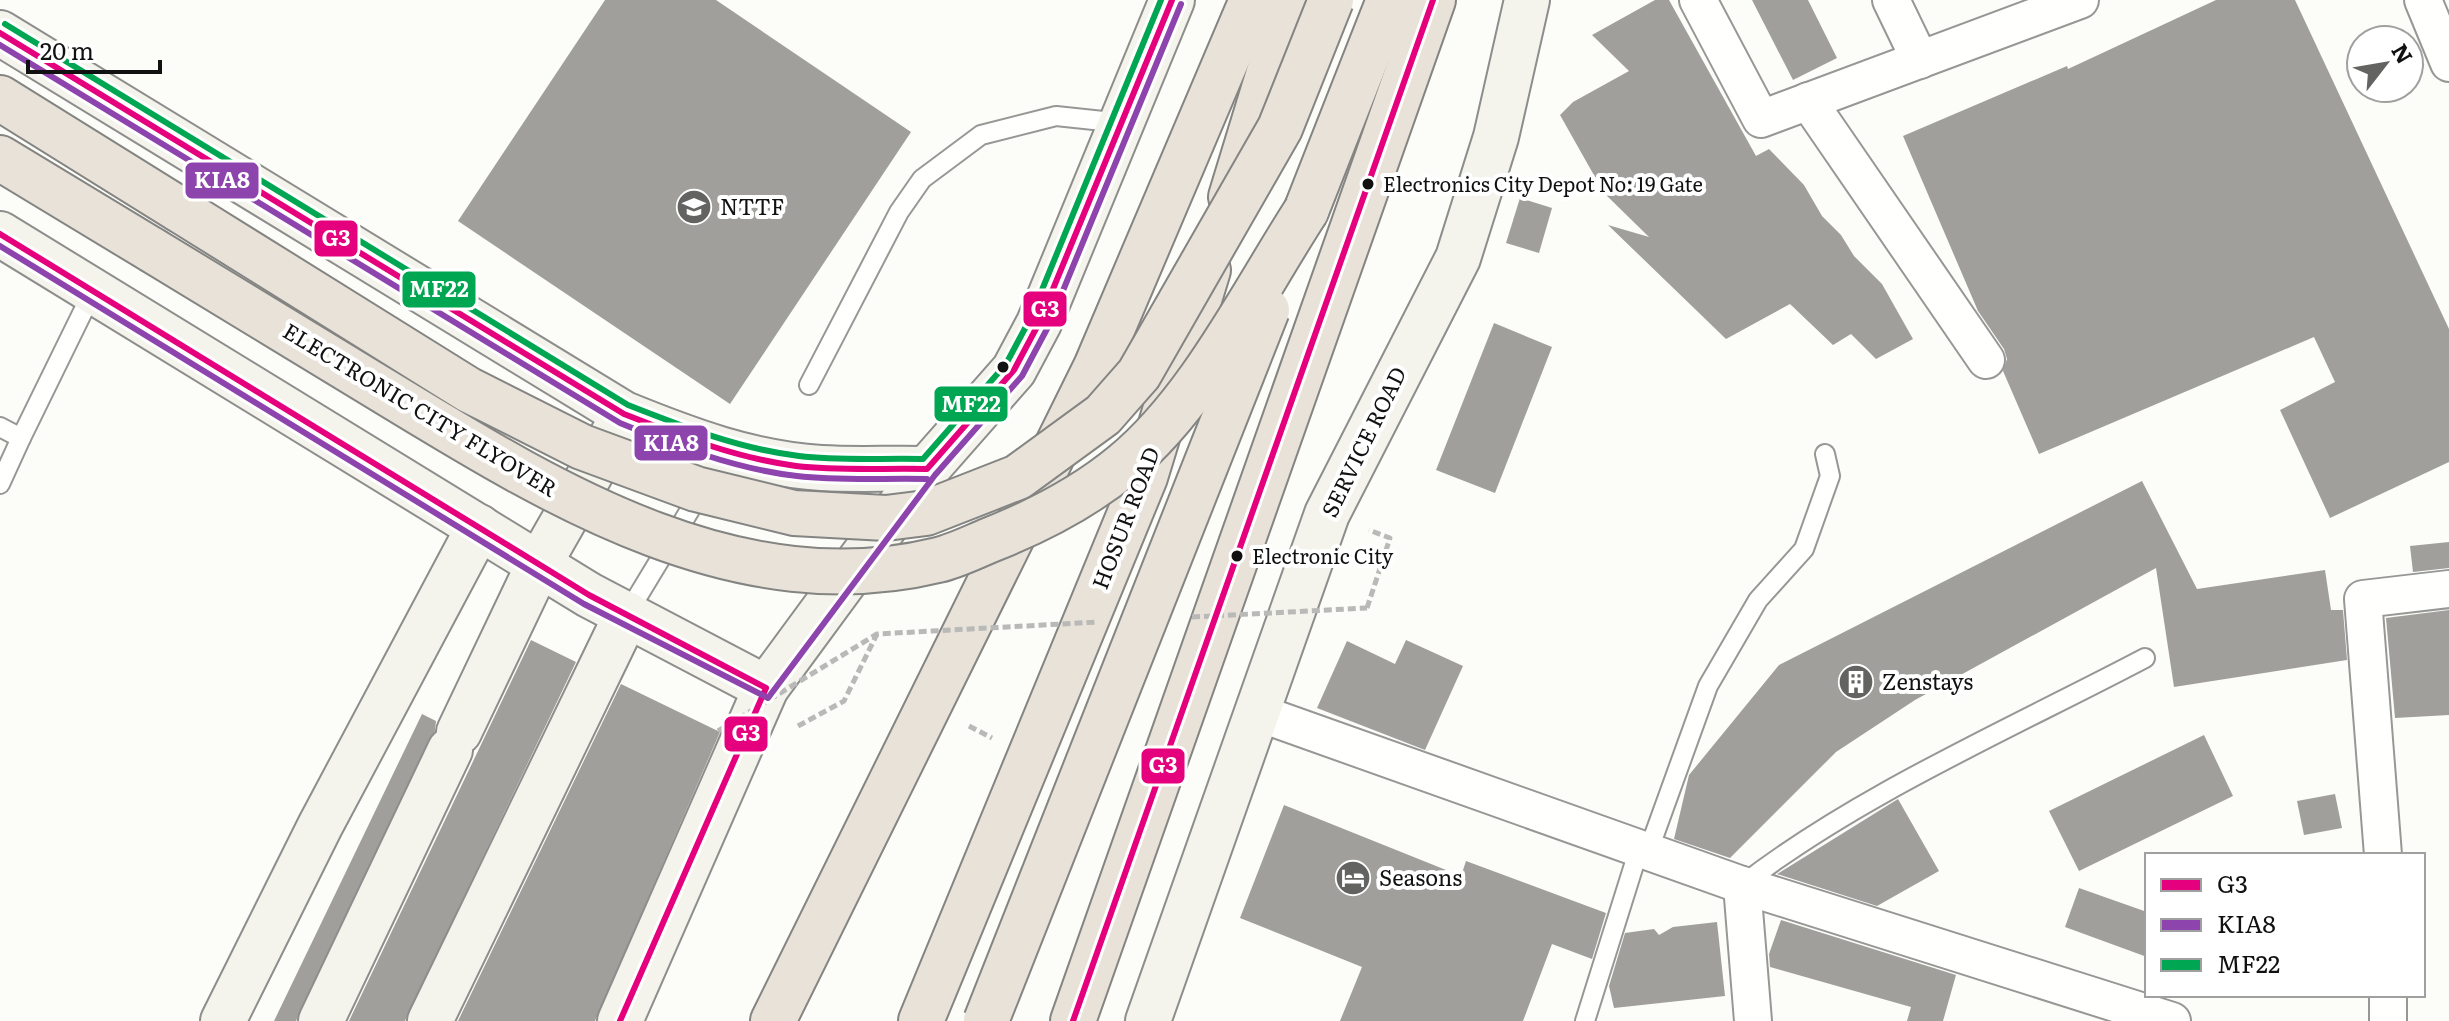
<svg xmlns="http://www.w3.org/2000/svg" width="2449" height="1021" font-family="Literata,serif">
<rect width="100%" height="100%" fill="#fcfcf8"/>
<g fill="#a09f9c">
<polygon points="605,0 716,0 911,132 730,404 458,221"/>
<polygon points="1655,0 1669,0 1756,156 1769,149 1804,185 1822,216 1841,235 1854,256 1882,284 1913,339 1876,359 1851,334 1833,345 1790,304 1726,339 1608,225 1649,237 1604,193 1560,115 1573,102 1629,71 1592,35"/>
<polygon points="1752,0 1808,0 1837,58 1793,80"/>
<polygon points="2216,0 2295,0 2449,329 2449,462 2330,518 2280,410 2335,382 2314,337 2039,454 2003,371 2007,359 2004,349 1978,311 1903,136 2067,66 2068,69"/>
<polygon points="1520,198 1552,208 1539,253 1506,243"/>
<polygon points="1494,323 1552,347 1495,493 1436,470"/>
<polygon points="2142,481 2197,589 2325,570 2331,610 2343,610 2347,660 2174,687 2156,568 1915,700 1836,752 1730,858 1674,839 1689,775 1779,665"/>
<polygon points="2449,542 2449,568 2413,572 2410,546"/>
<polygon points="2449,610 2449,715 2395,718 2386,618"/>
<polygon points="531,640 576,662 405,1021 349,1021"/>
<polygon points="1406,640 1463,666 1425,750 1317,708 1347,641 1395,664"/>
<polygon points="621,684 720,732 595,1021 458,1021"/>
<polygon points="422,714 436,721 435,731 296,1021 274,1021"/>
<polygon points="2204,735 2233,796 2079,871 2049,811"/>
<polygon points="2335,794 2342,828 2304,835 2297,801"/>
<polygon points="1898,799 1939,871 1877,906 1777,874"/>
<polygon points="1284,805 1461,876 1466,861 1606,913 1592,959 1552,944 1523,1021 1340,1021 1362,967 1240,918"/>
<polygon points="2079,888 2147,912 2147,957 2065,927"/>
<polygon points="1781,920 1956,975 1943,1021 1907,1021 1911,1007 1770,967 1769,954"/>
<polygon points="1717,922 1725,996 1614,1008 1609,986 1625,933 1654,929 1659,935 1673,927"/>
</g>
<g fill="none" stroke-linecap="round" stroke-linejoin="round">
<defs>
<g id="lane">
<polyline points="809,385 899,212 922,179 981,135 1056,116 1122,123"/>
<polyline points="0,427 21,438 93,291"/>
<polyline points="0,484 21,438"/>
<polyline points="627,614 702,490"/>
<polyline points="1648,852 1708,686 1758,600 1804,549 1830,476 1825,454"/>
<path d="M 1742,885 C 1858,795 2014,727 2145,658"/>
<polyline points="1585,1021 1639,849"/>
</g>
<g id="street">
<polyline points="1698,0 1761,119 2080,0"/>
<polyline points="1891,0 1920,60"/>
<polyline points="2423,0 2449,63"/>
<polyline points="1808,101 1986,360"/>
<polyline points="1256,712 1742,885 2172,1021"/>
<polyline points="2383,855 2363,599 2449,589"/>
<polyline points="1742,885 1753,1021"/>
<polyline points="2388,995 2388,1021"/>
</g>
<g id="secondary">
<path d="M 0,33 L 624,414 C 688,440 752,464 821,468 C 856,470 892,468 927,469"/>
<polyline points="0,234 589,595 766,688"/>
<polyline points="459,732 539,564 620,422"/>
<polyline points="223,1021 320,826 479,527"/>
<polyline points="321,1021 450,750"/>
<polyline points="430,1021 627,614"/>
<polyline points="620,1021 766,688 927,469 1014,370 1039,323 1172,0"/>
<polyline points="1148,1021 1327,514 1458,258 1496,137 1527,0"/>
</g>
<g id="highway">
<polyline points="0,98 180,210"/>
<polyline points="0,158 152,250"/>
<polyline points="1231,197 1291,0"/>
<polyline points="1306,211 1389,0"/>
<polyline points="773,1021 1096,367 1252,0"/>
<polyline points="921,1021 1145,477 1208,270"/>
<polyline points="1073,1021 1433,0"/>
</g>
</defs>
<use href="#lane" stroke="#979795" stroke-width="22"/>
<use href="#street" stroke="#979795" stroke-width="40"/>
<use href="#secondary" stroke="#8d8d8c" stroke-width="48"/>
<use href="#highway" stroke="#848482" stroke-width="48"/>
<g stroke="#b9b9b8" stroke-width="5" stroke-dasharray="8 4" stroke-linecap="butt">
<polyline points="1367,608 1390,538 1369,530"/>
<polyline points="798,726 844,701 877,634"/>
<polyline points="969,726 992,738"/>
</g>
<use href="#lane" stroke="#fffffe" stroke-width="18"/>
<use href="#street" stroke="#fffffe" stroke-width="36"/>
<use href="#secondary" stroke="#f4f4ed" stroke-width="44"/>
<use href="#highway" stroke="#e8e2d9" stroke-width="44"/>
<defs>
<g id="highway-bridge">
<polyline points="180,210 469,390 582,447 696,489 794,513 886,518 926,513 1018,477 1103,415 1139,374 1280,128 1331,0"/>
<path d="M 152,250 C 234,300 315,349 397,399 C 558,497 741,608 938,560 C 955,556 973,547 990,540 C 1038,521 1083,498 1123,465 C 1199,403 1253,293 1306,211"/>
<polyline points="986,1021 1267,310"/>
</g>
</defs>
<use href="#highway-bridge" stroke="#848482" stroke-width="48" stroke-linecap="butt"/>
<g stroke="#b9b9b8" stroke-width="5" stroke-dasharray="8 4" stroke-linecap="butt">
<polyline points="1192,617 1367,608"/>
<polyline points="718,731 877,634 1098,622"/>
</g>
<use href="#highway-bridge" stroke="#e8e2d9" stroke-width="44"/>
<defs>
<g id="bus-1">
<path d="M 0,33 L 624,414 C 680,436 736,458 796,466 C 840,471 883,468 927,469 L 1014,370 L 1039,323 L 1172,0"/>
<polyline points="0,234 589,595 766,688 620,1021"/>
<polyline points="1073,1021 1433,0"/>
</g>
<g id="bus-2">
<path d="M 0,45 L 620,423 C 676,446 735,469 797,476 C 840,481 883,478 927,479"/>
<polyline points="0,246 584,604 768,698 935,475 1022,376 1048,327 1181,4"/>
</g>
<path id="bus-3" d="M 5,24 L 628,405 C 684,427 740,449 799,456 C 840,461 881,458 923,459 L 1006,364 L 1030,319 L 1161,0"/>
</defs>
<use href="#bus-1" stroke="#fff" stroke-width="12"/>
<use href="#bus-2" stroke="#fff" stroke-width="12"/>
<use href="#bus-3" stroke="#fff" stroke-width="12"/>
<use href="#bus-1" stroke="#e5007d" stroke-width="6"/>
<use href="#bus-2" stroke="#8e44ad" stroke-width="6"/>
<use href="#bus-3" stroke="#00a651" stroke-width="6"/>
</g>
<defs>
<symbol id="university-disc" viewBox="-11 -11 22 22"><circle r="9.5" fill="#636362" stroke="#fff"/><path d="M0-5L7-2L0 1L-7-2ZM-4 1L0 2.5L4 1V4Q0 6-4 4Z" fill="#fff"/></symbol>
<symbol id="building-disc" viewBox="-11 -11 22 22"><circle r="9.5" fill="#636362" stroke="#fff"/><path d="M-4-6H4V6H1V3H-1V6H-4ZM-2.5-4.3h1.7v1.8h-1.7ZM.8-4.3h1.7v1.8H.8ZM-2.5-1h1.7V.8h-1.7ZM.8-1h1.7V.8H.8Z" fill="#fff"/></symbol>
<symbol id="hotel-disc" viewBox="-11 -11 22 22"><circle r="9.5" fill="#636362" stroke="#fff"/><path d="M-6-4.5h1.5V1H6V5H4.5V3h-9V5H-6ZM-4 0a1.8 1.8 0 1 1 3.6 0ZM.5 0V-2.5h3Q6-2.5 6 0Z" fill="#fff"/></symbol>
</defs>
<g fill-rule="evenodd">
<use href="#university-disc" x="674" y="187" width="40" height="40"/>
<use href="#building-disc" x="1836" y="662" width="40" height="40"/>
<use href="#hotel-disc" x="1333" y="858" width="40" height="40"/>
</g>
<g fill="#111" stroke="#fff" stroke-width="3">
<circle cx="1368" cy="184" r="7"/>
<circle cx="1003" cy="367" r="7"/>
<circle cx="1237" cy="556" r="7"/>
</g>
<g text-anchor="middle" stroke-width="8" stroke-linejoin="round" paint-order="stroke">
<g font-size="20" fill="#111" stroke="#fff" text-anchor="start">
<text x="1383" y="192">Electronics City Depot No: 19 Gate</text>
<text x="1252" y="564">Electronic City</text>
</g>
<g font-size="22" fill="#111" stroke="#fff" text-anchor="start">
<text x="720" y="215">NTTF</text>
<text x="1882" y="690">Zenstays</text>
<text x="1379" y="886">Seasons</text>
</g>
<g font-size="22" fill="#111" stroke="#fff">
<text transform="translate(420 410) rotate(31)" y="8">ELECTRONIC CITY FLYOVER</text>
<text transform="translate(1364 442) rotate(-64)" y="8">SERVICE ROAD</text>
<text transform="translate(1126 518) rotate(-69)" y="8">HOSUR ROAD</text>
</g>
</g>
<g stroke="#fff" stroke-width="3">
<rect x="184" y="161" width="76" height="39" rx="8" fill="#8e44ad"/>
<rect x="313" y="219" width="46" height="39" rx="8" fill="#e5007d"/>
<rect x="401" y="270" width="76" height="39" rx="8" fill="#00a651"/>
<rect x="1022" y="290" width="46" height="38" rx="8" fill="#e5007d"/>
<rect x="933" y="385" width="76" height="38" rx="8" fill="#00a651"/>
<rect x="633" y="424" width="76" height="38" rx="8" fill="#8e44ad"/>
<rect x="723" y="715" width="46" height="38" rx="8" fill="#e5007d"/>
<rect x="1140" y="747" width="46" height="38" rx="8" fill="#e5007d"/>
</g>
<g font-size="22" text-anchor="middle" font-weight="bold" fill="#fff">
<text x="222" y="188">KIA8</text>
<text x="336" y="246">G3</text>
<text x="439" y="297">MF22</text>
<text x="1045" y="317">G3</text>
<text x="971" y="412">MF22</text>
<text x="671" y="451">KIA8</text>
<text x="746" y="741">G3</text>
<text x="1163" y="773">G3</text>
</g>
<rect x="2145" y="853" width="280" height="144" fill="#ffffff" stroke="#a0a0a0" stroke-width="2"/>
<rect x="2161" y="879" width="40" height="12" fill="#e5007d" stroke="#a0a0a0" stroke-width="2"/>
<text x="2217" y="893" font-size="24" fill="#111111">G3</text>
<rect x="2161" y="919" width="40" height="12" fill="#8e44ad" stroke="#a0a0a0" stroke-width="2"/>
<text x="2217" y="933" font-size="24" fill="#111111">KIA8</text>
<rect x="2161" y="959" width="40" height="12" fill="#00a651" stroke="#a0a0a0" stroke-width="2"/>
<text x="2217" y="973" font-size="24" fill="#111111">MF22</text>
<g transform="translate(2385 64) rotate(59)"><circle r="38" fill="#ffffff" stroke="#a0a0a0" stroke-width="2"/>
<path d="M0-6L14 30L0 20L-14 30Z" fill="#636362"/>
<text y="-12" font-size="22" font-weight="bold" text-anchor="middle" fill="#111111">N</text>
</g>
<path d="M28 60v12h132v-12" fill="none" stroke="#111111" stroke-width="4"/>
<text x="40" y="60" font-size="24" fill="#111111" stroke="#ffffff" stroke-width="6" paint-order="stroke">20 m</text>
</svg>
